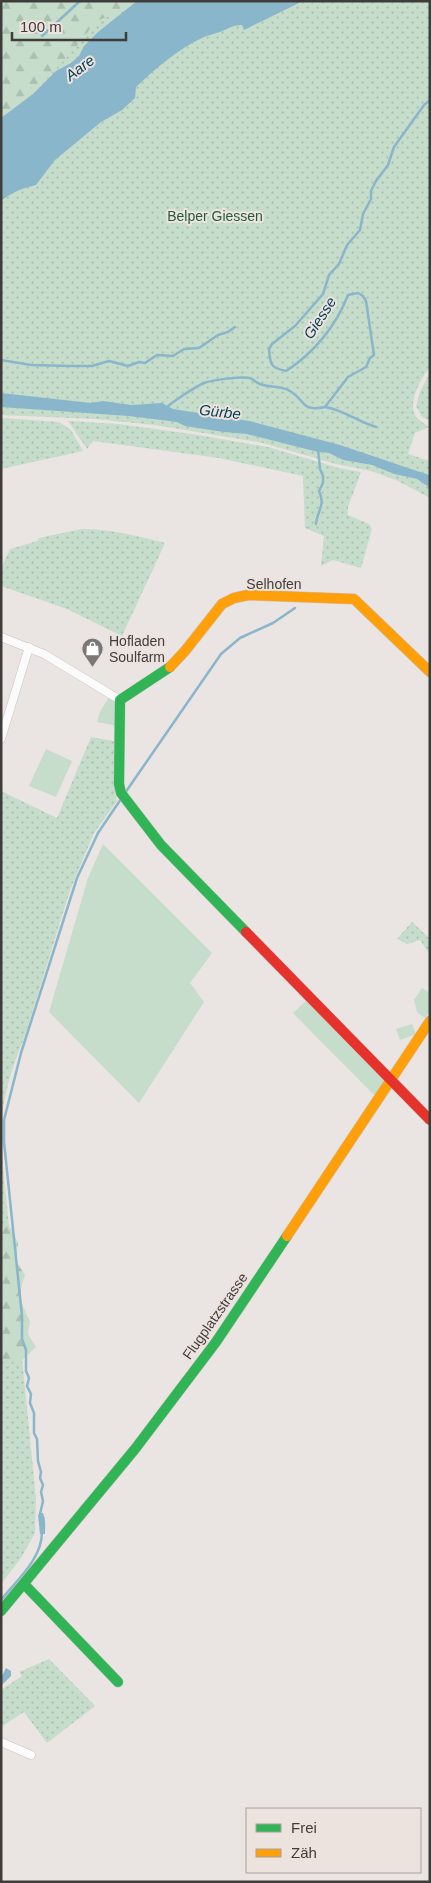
<svg xmlns="http://www.w3.org/2000/svg" width="431" height="1883" font-family="Helvetica,sans-serif">
<defs>
<pattern id="grass-dots" width="8" height="8" patternUnits="userSpaceOnUse" patternTransform="scale(1.25)"><rect width="8" height="8" fill="#c5ddca"/><path d="M2 2h.1M6 6h.1" fill="none" stroke="#aabfae" stroke-width="1.8" stroke-linecap="round"/></pattern>
<pattern id="forest-firs" width="22" height="20" patternUnits="userSpaceOnUse" patternTransform="scale(1.25)"><rect width="22" height="20" fill="#c5ddca"/><path d="M5 1l3.5 6h-7zM16 11l3.5 6h-7z" fill="#aabfae"/></pattern>
</defs>
<rect width="100%" height="100%" fill="#eae4e2"/>
<g fill="url(#grass-dots)">
<path d="M 19,1 L 430,1 L 430,367 C 421,378 406,404 417,418 C 420,421 425,424 429,427 L 415,433 L 408,454 L 430,461 L 430,476 L 397,464 L 277,429 L 268,438 L 318,452 L 329,453 L 343,460 L 372,465 L 394,474 L 417,479 L 430,488 L 430,498 L 396,480 L 371,471 L 336,464 L 263,443 L 155,425 L 95,419 L 1,415 L 1,67 Z"/>
<polygon points="430,372 430,421 422,417 416,406 420,392"/>
<polygon points="1,418 59,422 71,430 83,451 1,469"/>
<polygon points="68,421 118,424 192,434 268,447 339,468 361,472 348,507 348,515 369,524 372,529 361,568 333,560 321,566 324,536 305,528 303,476 219,458 93,441 87,449"/>
<path d="M 82,529 C 110,529 138,536 165,543 L 122,636 L 67,609 L 1,586 L 1,568 L 10,549 L 37,541 L 39,538 Z"/>
<path d="M 91,737 L 119,742 L 115,793 L 117,801 L 94,833 L 70,890 L 24,1039 C 12,1065 5,1092 1,1121 L 1,791 L 57,818 Z"/>
<polygon points="412,922 430,939 430,955 420,940 407,944 397,939"/>
<polygon points="1,1146 36,1499 35,1533 21,1558 1,1584"/>
<polygon points="49,1659 95,1706 47,1743 24,1712 1,1727 1,1690 22,1676 19,1672"/>
</g>
<g fill="url(#forest-firs)">
<polygon points="1,1 137,1 129,8 96,21 81,41 33,94 1,118"/>
<path d="M 1,1225 L 11,1228 L 18,1243 L 16,1261 L 25,1275 C 18,1294 20,1303 30,1321 L 28,1334 L 36,1347 L 18,1364 L 1,1358 Z"/>
</g>
<g fill="#c5ddca">
<polygon points="109,697 118,704 118,726 97,722 100,712"/>
<polygon points="46,749 72,761 56,797 29,786"/>
<polygon points="103,844 212,953 190,983 204,1002 139,1103 49,1012 88,878"/>
<polygon points="422,988 430,993 430,1010 425,1018 417,1012 414,1000"/>
<polygon points="308,999 382,1074 385,1083 376,1097 293,1013"/>
<polygon points="412,1024 416,1034 400,1040 396,1029"/>
</g>
<g fill="#89b6cb">
<path d="M 137,1 L 303,1 L 244,30 L 242,25 C 233,25 229,28 220,32 C 214,34 208,35 202,38 C 177,50 156,68 136,87 L 135,98 L 122,110 L 101,122 L 55,160 L 36,185 C 23,188 12,192 1,201 L 1,118 L 33,94 L 56,71 L 71,63 L 79,56 L 84,46 L 98,32 Z"/>
<polygon points="1,393 91,403 103,401 131,405 162,403 173,409 249,421 340,445 429,475 430,488 417,479 394,474 372,465 343,460 329,453 318,452 247,434 224,432 185,426 177,422 129,416 1,407"/>
<path d="M 40,1513 L 43,1513 C 46,1520 45,1526 45,1534 L 40,1534 L 38,1515 Z"/>
<polygon points="6,1668 11,1671 11,1676 1,1686 1,1678"/>
</g>
<g fill="none" stroke-linecap="round" stroke-linejoin="round">
<g stroke="#89b6cb" stroke-width="2.5">
<polyline points="42,36 80,1"/>
<polyline points="1,360 31,365 71,366 92,366 109,361 128,366 139,362 145,363 157,355 173,356 184,349 199,348 218,335 228,332 235,327"/>
<path d="M 325,407 C 344,410 358,422 376,427"/>
<path d="M 166,408 C 172,402 195,387 204,383 C 213,380 240,376 250,378 C 253,379 256,383 260,384 C 269,388 280,385 290,391 C 306,400 300,412 325,407 L 348,377 L 366,367 L 370,358 L 374,355 L 366,301 L 363,296 L 358,293 L 348,295 C 336,326 314,353 286,371 C 271,368 270,365 269,349 L 272,344 L 295,326 L 323,294 L 329,275 L 339,264 L 347,245 L 360,230 L 363,214 L 371,199 L 371,191 L 376,181 L 388,165 L 394,147 L 424,105 L 430,100"/>
<path d="M 316,524 C 317,511 326,505 319,491 L 323,483 L 323,476 L 320,469 L 318,449"/>
<polyline points="125,793 221,654 240,638 273,623 295,608"/>
<polyline points="40,1514 43,1501 41,1492 43,1485 40,1478 41,1472 38,1461 37,1439 34,1433 34,1413 30,1403 31,1394 27,1386 29,1378 26,1371 26,1350 22,1339 22,1316 4,1142 4,1120 21,1053 77,878 98,833 121,799"/>
<path d="M 1,1600 C 17,1580 42,1559 42,1532"/>
</g>
<defs>
<g id="street">
<polyline points="1,637 44,654 120,700"/>
<polyline points="1,739 29,647"/>
<polyline points="1,1742 31,1755"/>
</g>
<g id="fast">
<polyline points="170,667 120,700 119,784 121,793 161,845 246,932"/>
<polyline points="24,1584 118,1682"/>
<polyline points="1,1611 135,1449 216,1342 287,1236"/>
</g>
<g id="slow">
<polyline points="170,667 185,651 222,604 234,598 248,595 354,599 430,672"/>
<polyline points="287,1236 430,1021"/>
</g>
<polyline id="jam" points="246,932 430,1120"/>
</defs>
<use href="#street" stroke="#c7c2c0" stroke-width="9"/>
<use href="#fast" stroke="#c7c2c0" stroke-width="11"/>
<use href="#slow" stroke="#c7c2c0" stroke-width="11"/>
<use href="#jam" stroke="#c7c2c0" stroke-width="11"/>
<use href="#street" stroke="#fcfbfb" stroke-width="8"/>
<use href="#fast" stroke="#30b455" stroke-width="10"/>
<use href="#slow" stroke="#ff9f0a" stroke-width="10"/>
<use href="#jam" stroke="#e5322d" stroke-width="10"/>
</g>
<defs>
<symbol id="shop-pin" viewBox="-11 -11 22 30"><path d="M0 17L-7.5 6A9.5 9.5 0 1 1 7.5 6Z" fill="#7c7775" stroke="#ede3de"/><path d="M-5-2.5h2.3a2.7 3.5 0 0 1 5.4 0H5L5.5 6h-11ZM-1.5-2.5h3a1.5 2.3 0 0 0-3 0Z" fill="#fff"/></symbol>
</defs>
<g fill-rule="evenodd">
<use href="#shop-pin" x="80" y="636" width="25" height="34"/>
</g>
<g text-anchor="middle" stroke-width="4" stroke-linejoin="round" paint-order="stroke">
<g font-size="14" fill="#1e5e3a" stroke="#ede3de">
<text x="215" y="221">Belper Giessen</text>
</g>
<g font-size="14" fill="#403c3a" stroke="#ede3de">
<text x="274" y="589">Selhofen</text>
<text transform="translate(215 1316) rotate(-55)" y="5">Flugplatzstrasse</text>
</g>
<g font-size="14" fill="#403c3a" stroke="#ede3de" text-anchor="start">
<text x="109" y="646">Hofladen<tspan x="109" dy="16">Soulfarm</tspan></text>
</g>
<g font-size="15" font-style="italic" fill="#013d53" stroke="#ede3de">
<text transform="translate(80 68) rotate(-37)" y="5">Aare</text>
<text transform="translate(320 318) rotate(-57)" y="5">Giesse</text>
<text transform="translate(220 412) rotate(6)" y="5">Gürbe</text>
</g>
</g>
<rect width="431" height="1883" fill="none" stroke="#403c3a" stroke-width="5"/>
<rect x="246" y="1808" width="175" height="65" fill="#ede3de" stroke="#a8a09c"/>
<rect x="256" y="1824" width="25" height="8" fill="#30b455" stroke="#a8a09c"/>
<text x="291" y="1833" font-size="15" fill="#403c3a">Frei</text>
<rect x="256" y="1849" width="25" height="8" fill="#ff9f0a" stroke="#a8a09c"/>
<text x="291" y="1858" font-size="15" fill="#403c3a">Zäh</text>
<path d="M12 32v8h114v-8" fill="none" stroke="#403c3a" stroke-width="2.5"/>
<text x="20" y="32" font-size="15" fill="#403c3a" stroke="#ede3de" stroke-width="4" paint-order="stroke">100 m</text>
</svg>
